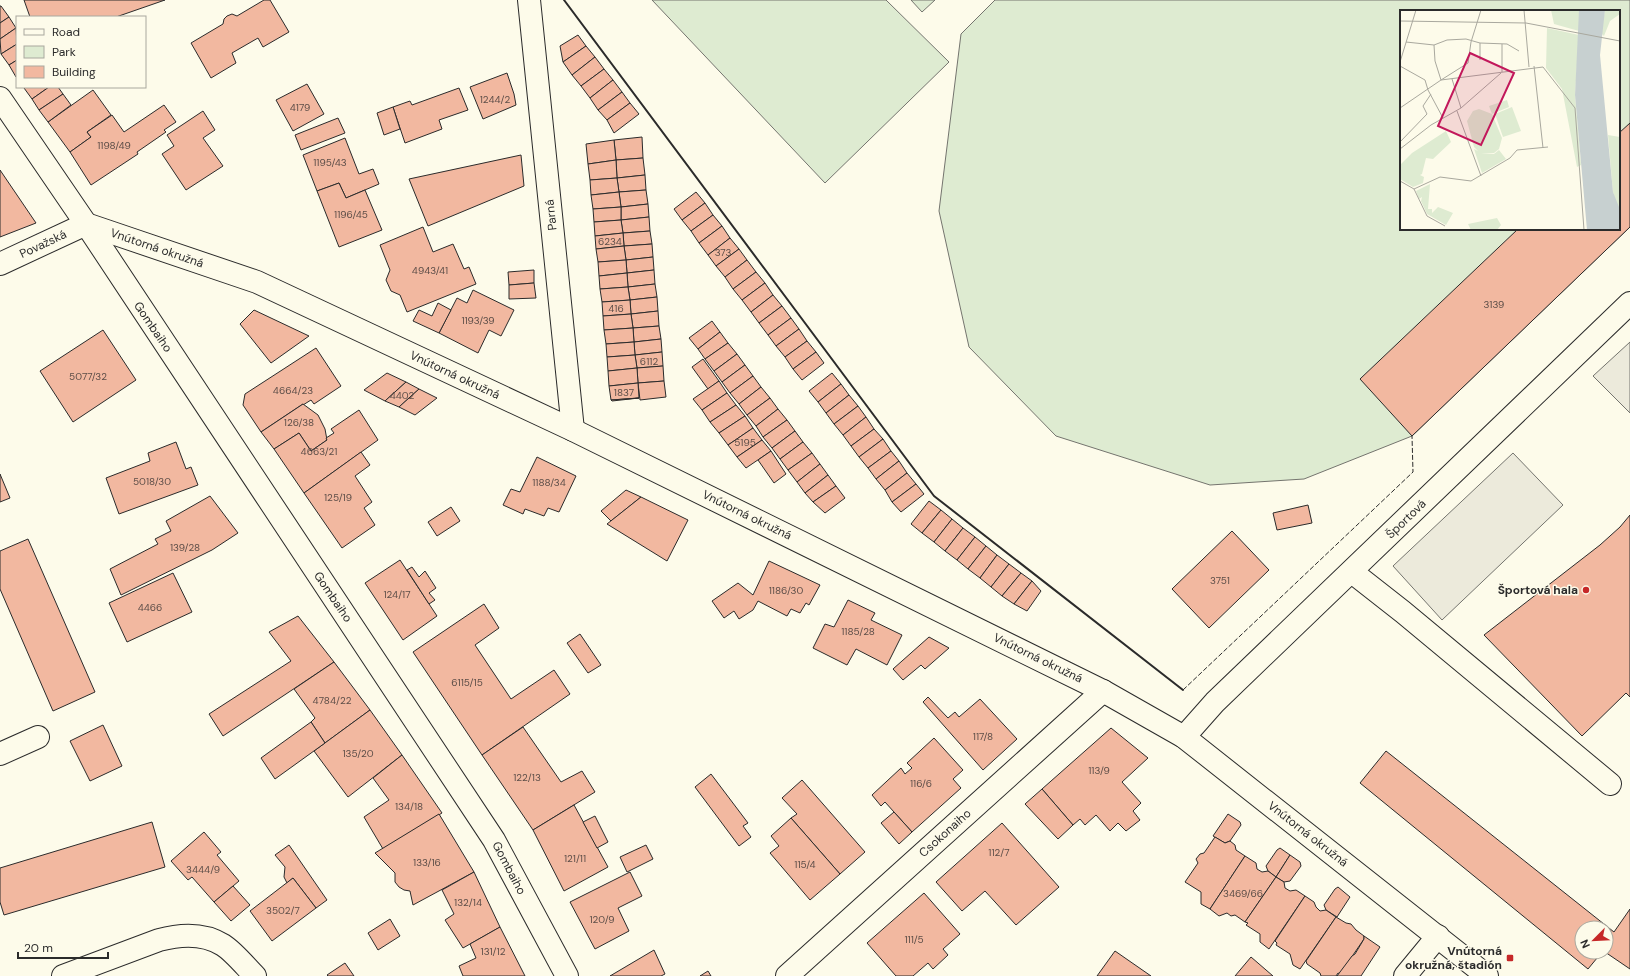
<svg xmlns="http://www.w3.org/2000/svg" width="1630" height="976" font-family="'DM Sans',sans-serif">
<rect width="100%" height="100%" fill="#fdfbea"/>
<g fill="#deebd1" stroke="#74746e" fill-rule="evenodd">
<polygon points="652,0 886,0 949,62 825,183"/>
<polygon points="911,0 935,0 922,12"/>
<path d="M 995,0 L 1630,0 L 1630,227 L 1412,436 L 1304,479 L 1210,485 L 1056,436 L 969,347 L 939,211 L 961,34 ZM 1401,11 L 1619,11 L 1619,229 L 1401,229 Z"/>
</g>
<g fill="#eceadb" stroke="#74746e">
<polygon points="1630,342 1630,413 1593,376"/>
<polygon points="1513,453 1563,505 1442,620 1393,566"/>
</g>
<g fill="#f2b8a0" stroke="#2b2b2b">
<polygon points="24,0 165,0 116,17 30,17"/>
<polygon points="264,0 270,0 289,32 263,47 258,38 232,53 236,63 211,78 191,43 223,24 224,19 227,16 232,14 237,16"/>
<polygon points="0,6 1,6 9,17 0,23"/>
<polygon points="9,17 16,28 0,39 0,23"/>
<polygon points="16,28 17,44 1,54 0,39"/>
<polygon points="578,35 586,46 563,62 560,46"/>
<polygon points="17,44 17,60 9,65 1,54"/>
<polygon points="586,46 595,57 572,75 563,62"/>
<polygon points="595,57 604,69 581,86 572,75"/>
<polygon points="17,60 17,76 16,77 9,65"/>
<polygon points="604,69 613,80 590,98 581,86"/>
<polygon points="507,73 514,94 516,105 483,119 470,87"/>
<polygon points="613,80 622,92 598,110 590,98"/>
<polygon points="307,84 324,114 293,131 276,100"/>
<polygon points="25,87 49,87 32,99 24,88"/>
<polygon points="49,87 58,87 63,94 39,110 32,99"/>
<polygon points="459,88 468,110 439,120 442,129 405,143 393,107 410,101 412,105"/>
<polygon points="93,90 111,115 87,132 91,137 70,152 48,122"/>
<polygon points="622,92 630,103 607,120 598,110"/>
<polygon points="63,94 71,105 48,122 39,110"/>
<polygon points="630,103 639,114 614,133 607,120"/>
<polygon points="164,105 176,122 164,130 166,132 137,152 138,154 91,185 70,152 91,137 87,132 112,115 124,132"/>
<polygon points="393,107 400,129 384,135 377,113"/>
<polygon points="203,111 215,130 203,138 223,166 186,190 162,154 174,146 167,135"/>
<polygon points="338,118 345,133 301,150 295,135"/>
<polygon points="1630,123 1630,227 1412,436 1360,379 1518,229 1619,229 1619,133"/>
<polygon points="642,137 643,158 616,160 614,140"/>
<polygon points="345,138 359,174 373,169 379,184 346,198 339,183 317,191 303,155"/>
<polygon points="614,140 616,160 588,164 586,144"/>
<polygon points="521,155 524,186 428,226 409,179"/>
<polygon points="643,158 645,175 617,178 616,160"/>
<polygon points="616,160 617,178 590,180 588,164"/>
<polygon points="0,170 36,223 0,237"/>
<polygon points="645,175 646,190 619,192 617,178"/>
<polygon points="617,178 619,192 591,195 590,180"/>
<polygon points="339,183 346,198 365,190 382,230 339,247 317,191"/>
<polygon points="646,190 648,204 621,207 619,192"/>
<polygon points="619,192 621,207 593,209 591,195"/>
<polygon points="696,192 705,203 682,220 674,209"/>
<polygon points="705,203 713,215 691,231 682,220"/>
<polygon points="648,204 649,217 621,220 621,207"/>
<polygon points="621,207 621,220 594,222 593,209"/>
<polygon points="713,215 722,226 699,243 691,231"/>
<polygon points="649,217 650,231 623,233 621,220"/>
<polygon points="621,220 623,233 595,236 594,222"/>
<polygon points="722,226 730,238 708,255 699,243"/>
<polygon points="423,227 433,252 453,244 464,269 469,267 476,284 407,312 400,295 391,291 386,280 390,270 380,245"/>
<polygon points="650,231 652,244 624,246 623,233"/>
<polygon points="623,233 624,246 596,249 595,236"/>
<polygon points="730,238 739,249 716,266 708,255"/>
<polygon points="652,244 653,257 626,260 624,246"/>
<polygon points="624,246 626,260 598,262 596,249"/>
<polygon points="739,249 747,260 725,277 716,266"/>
<polygon points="653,257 654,270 627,273 626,260"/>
<polygon points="626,260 627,273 599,276 598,262"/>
<polygon points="747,260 756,272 733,289 725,277"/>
<polygon points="534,270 534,283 509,285 508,272"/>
<polygon points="654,270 655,284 628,287 627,273"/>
<polygon points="756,272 765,283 742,300 733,289"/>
<polygon points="627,273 628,287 600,289 599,276"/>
<polygon points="534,283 536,298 509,299 509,285"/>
<polygon points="765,283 773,295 751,312 742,300"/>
<polygon points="655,284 657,297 630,300 628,287"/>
<polygon points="628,287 630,300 602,302 600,289"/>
<polygon points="473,290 514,310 501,336 489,330 478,353 439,333 457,298 467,303"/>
<polygon points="773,295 782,306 759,323 751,312"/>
<polygon points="657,297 658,311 631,314 630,300"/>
<polygon points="630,300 631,314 603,316 602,302"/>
<polygon points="438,303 451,310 439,333 413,321 419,310 432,316"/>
<polygon points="782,306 791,318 768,335 759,323"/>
<polygon points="254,310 309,336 271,363 240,324"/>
<polygon points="658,311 659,326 633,328 631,314"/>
<polygon points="631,314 633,328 604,330 603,316"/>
<polygon points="791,318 799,329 776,346 768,335"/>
<polygon points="712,321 720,332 698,349 689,338"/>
<polygon points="659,326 661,339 634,342 633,328"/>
<polygon points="633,328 634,342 606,344 604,330"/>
<polygon points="799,329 807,341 785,357 776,346"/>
<polygon points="103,330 136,380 73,422 40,371"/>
<polygon points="720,332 728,343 705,359 698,349"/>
<polygon points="661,339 662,352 635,355 634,342"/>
<polygon points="807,341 816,352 793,369 785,357"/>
<polygon points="634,342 635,355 607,357 606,344"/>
<polygon points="728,343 737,354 714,371 705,359"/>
<polygon points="316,348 341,386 314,404 311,400 303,405 303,404 261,432 243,405 245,394"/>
<polygon points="662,352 663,366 637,368 635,355"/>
<polygon points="816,352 824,363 802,380 793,369"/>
<polygon points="737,354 745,365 722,382 714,371"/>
<polygon points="635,355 637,368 608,371 607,357"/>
<polygon points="703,359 719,381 708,389 692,367"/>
<polygon points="745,365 753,376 730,393 722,382"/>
<polygon points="663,366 664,381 638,383 637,368"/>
<polygon points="637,368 638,383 609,386 608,371"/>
<polygon points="387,373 406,382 385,401 364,390"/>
<polygon points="832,373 841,384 818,402 809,391"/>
<polygon points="753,376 761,387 739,404 730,393"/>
<polygon points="664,381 666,397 640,400 638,383"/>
<polygon points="719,381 727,393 702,410 693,399"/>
<polygon points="406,382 419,389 399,407 385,401"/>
<polygon points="638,383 639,398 611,400 609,386"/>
<polygon points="841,384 849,395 826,413 818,402"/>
<polygon points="761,387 770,398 747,415 739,404"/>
<polygon points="419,389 437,398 415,415 399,407"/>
<polygon points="727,393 736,405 710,422 702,410"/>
<polygon points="849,395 858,406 834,424 826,413"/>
<polygon points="639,398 612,401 611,400"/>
<polygon points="770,398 778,409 756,426 747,415"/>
<polygon points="303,404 318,415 325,429 327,440 311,451 299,433 274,449 261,432"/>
<polygon points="736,405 745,416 719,433 710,422"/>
<polygon points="858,406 866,417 843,435 834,424"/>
<polygon points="778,409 787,420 763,437 756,426"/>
<polygon points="359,410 378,440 304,493 274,449 299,433 311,451 327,440 326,438 334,433 331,429"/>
<polygon points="745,416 753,428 728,445 719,433"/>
<polygon points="866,417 874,429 851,446 843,435"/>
<polygon points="787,420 795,431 772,448 763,437"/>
<polygon points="753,428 762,440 737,457 728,445"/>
<polygon points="874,429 883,439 859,457 851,446"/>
<polygon points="795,431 803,442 780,459 772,448"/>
<polygon points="883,439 891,451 868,468 859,457"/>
<polygon points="762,440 771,451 746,468 737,457"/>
<polygon points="176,442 186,469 191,467 198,485 119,514 106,478 150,461 148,453"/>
<polygon points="803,442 812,453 788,470 780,459"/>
<polygon points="771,451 786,474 774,483 758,460"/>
<polygon points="891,451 899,461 876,479 868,468"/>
<polygon points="361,452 370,465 355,476 372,502 364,508 375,525 342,548 304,493"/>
<polygon points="812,453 820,464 797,482 788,470"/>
<polygon points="537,457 576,476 559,512 548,508 544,516 525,509 523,514 503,505 511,489 520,492"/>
<polygon points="899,461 907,473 885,490 876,479"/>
<polygon points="820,464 828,475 805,493 797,482"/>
<polygon points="907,473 916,484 892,502 885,490"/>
<polygon points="0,474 10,498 0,502"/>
<polygon points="828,475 836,486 813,502 805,493"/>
<polygon points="916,484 924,494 901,512 892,502"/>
<polygon points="836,486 845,498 825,513 813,502"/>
<polygon points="626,490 641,497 611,521 601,511"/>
<polygon points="210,496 238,533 212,550 121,595 110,569 158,544 155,539 171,531 166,521"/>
<polygon points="641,497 688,520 667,561 607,524"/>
<polygon points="929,501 941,510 922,533 911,524"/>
<polygon points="1308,505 1312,523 1277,530 1273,513"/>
<polygon points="451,507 460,521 437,536 428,522"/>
<polygon points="941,510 952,519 934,542 922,533"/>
<polygon points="1630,515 1630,697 1626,693 1582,736 1484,635 1600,545 1620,527"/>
<polygon points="952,519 963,528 945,551 934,542"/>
<polygon points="963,528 975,537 957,560 945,551"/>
<polygon points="1232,531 1269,570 1209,628 1172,589"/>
<polygon points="975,537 986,546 968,569 957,560"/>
<polygon points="28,539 95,692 53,711 0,589 0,551"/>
<polygon points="986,546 997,555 980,578 968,569"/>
<polygon points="997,555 1009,564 991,587 980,578"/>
<polygon points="400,560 437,616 403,640 365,583"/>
<polygon points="769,561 820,585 809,605 806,603 800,613 791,609 787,616 758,601 753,610 739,619 734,611 724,618 712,601 738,583 753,595"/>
<polygon points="1009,564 1021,573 1002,596 991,587"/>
<polygon points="412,567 419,577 425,571 436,588 429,593 435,600 429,604 407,570"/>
<polygon points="173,573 192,612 127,642 109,603"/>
<polygon points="1021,573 1032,581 1014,604 1002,596"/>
<polygon points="1032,581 1041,591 1027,611 1014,604"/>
<polygon points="848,600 875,613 871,620 902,635 887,665 856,649 847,665 813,648 825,624 834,627"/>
<polygon points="484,604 499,628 475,645 511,699 554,670 570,694 482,755 413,652"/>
<polygon points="298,616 334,662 223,736 209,714 291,661 269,632"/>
<polygon points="580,634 601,665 588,673 567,643"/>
<polygon points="929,637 949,648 925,669 921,665 903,680 893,669"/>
<polygon points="334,662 370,710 325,743 311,722 315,718 294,689"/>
<polygon points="928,697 948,718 955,712 959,717 980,699 1017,739 983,770 923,702"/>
<polygon points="370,710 402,755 348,797 314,751"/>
<polygon points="311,722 325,743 275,779 261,758"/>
<polygon points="103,725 122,766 90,781 70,741"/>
<polygon points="523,727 561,782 582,771 595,792 533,830 482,755"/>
<polygon points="1111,728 1148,758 1122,782 1141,803 1133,811 1140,820 1126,831 1118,823 1110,831 1096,815 1085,825 1080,819 1073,825 1042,789"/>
<polygon points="934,738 963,770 953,779 961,788 912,832 885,802 881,806 872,795 901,768 905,774 912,768 907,763"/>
<polygon points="1386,751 1614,932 1630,909 1630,969 1605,952 1606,928 1582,928 1582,952 1602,952 1588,969 1360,783"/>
<polygon points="402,755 442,813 383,849 364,817 389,800 373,778"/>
<polygon points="711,774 748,823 743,826 751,837 739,846 695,787"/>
<polygon points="802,780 865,852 840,874 791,818 797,814 782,798"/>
<polygon points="1042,789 1073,825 1058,839 1025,804"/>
<polygon points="574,805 608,867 564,891 533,830"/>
<polygon points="894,812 912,832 899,844 881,823"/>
<polygon points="439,814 474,872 413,905 410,891 404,890 399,887 395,882 395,873 375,853"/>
<polygon points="1228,814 1240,822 1241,825 1230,841 1225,843 1213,836"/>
<polygon points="595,816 608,842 597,848 583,822"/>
<polygon points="791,818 840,874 810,900 770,853 779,846 771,836"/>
<polygon points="152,822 165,867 4,915 0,902 0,868"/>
<polygon points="1002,823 1059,887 1016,925 985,891 962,911 936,882"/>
<polygon points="204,832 221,852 217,855 239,881 214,902 192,877 188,880 171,861"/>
<polygon points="1215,837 1225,843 1230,841 1235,845 1236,850 1245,856 1210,909 1201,904 1201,892 1185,882 1198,863 1196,859 1200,854 1204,853"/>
<polygon points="289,845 327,900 316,908 293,878 287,883 284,877 285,867 275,855"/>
<polygon points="646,845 653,859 627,872 620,857"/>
<polygon points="1280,848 1290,855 1276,877 1268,871 1266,866 1277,850"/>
<polygon points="1290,855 1300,862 1301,866 1290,881 1284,882 1276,877"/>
<polygon points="1245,856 1256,863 1257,869 1262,872 1268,871 1276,877 1245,922 1235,915 1231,916 1227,913 1219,916 1210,909"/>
<polygon points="474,872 500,927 463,948 445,920 454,914 442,890"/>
<polygon points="630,872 642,896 618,908 629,931 595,949 570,902"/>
<polygon points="1276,877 1284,882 1285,888 1290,891 1296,890 1305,896 1269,949 1260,942 1260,934 1246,925 1248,923 1245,922"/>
<polygon points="293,878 316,908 272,941 250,911"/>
<polygon points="233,886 250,905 231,921 214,902"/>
<polygon points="1338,887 1350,897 1337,917 1326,910 1324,905 1335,889"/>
<polygon points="924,893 960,934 943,949 948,955 933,969 928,963 913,976 896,976 867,943"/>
<polygon points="1305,896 1314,902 1316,907 1320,911 1326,910 1336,917 1300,969 1293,965 1290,954 1276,945 1277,943 1275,941"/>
<polygon points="1336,917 1346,923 1351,924 1356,930 1364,936 1364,939 1340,974 1338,973 1336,976 1321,976 1320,973 1307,964 1306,961"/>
<polygon points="390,919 400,936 378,950 368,933"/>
<polygon points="500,927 525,976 463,976 459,966 476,958 470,944"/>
<polygon points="1364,936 1380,947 1361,976 1337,976 1352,956 1355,954 1364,939"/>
<polygon points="654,950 665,974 661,976 610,976"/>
<polygon points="1115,951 1151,976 1097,976"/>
<polygon points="1251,957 1273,976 1235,976"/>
<polygon points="345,963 354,976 328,976 327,975"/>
<polygon points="708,971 711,976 700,976"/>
</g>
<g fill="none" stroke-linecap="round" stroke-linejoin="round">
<defs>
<g id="minor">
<polyline points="529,0 573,430"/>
<polyline points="0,98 86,224 494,840 567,976"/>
<polyline points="86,224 257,282 573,430 1103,691 1184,737 1487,976"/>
<polyline points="0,264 86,224"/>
<polyline points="1352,572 1403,612 1610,784"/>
<polyline points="1184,737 1215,702 1630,303"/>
<polyline points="0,754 38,737"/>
<path d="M 63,976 L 159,940 C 181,934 204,933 223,945 C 234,952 246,967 255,976"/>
<polyline points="787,976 1103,691"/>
<polyline points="1405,976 1438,936"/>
</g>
</defs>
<use href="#minor" stroke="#2b2b2b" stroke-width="24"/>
<use href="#minor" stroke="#fdfbea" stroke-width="22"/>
<polyline stroke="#2b2b2b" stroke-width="1" stroke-dasharray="5 2" stroke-linecap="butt" points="1183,690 1413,472 1412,436"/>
<polyline stroke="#2b2b2b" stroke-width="2" points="564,0 934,496 1183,690"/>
</g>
<g fill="#c62828" stroke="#fdfbea" stroke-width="1.5">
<circle cx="1586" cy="590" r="4"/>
<rect x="1506" y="954" width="8" height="8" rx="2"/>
</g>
<g text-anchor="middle" stroke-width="3" stroke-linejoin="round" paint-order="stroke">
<g font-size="10" fill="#5d4e48">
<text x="495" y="103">1244/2</text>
<text x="300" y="111">4179</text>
<text x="114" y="149">1198/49</text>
<text x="330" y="166">1195/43</text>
<text x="351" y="218">1196/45</text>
<text x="610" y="245">6234</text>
<text x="723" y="256">373</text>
<text x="430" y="274">4943/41</text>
<text x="1494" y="308">3139</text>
<text x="616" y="312">416</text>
<text x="478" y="324">1193/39</text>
<text x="649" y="365">6112</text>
<text x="88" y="380">5077/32</text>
<text x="293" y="394">4664/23</text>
<text x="624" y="396">1837</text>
<text x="402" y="399">4402</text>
<text x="299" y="426">126/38</text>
<text x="745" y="446">5195</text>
<text x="319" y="455">4663/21</text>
<text x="152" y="485">5018/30</text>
<text x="549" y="486">1188/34</text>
<text x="338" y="501">125/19</text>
<text x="185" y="551">139/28</text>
<text x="1220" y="584">3751</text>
<text x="786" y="594">1186/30</text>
<text x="397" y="598">124/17</text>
<text x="150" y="611">4466</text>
<text x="858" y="635">1185/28</text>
<text x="467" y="686">6115/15</text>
<text x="332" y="704">4784/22</text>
<text x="983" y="740">117/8</text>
<text x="358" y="757">135/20</text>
<text x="1099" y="774">113/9</text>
<text x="527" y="781">122/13</text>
<text x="921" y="787">116/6</text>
<text x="409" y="810">134/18</text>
<text x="999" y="856">112/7</text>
<text x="575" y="862">121/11</text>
<text x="427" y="866">133/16</text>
<text x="805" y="868">115/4</text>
<text x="203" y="873">3444/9</text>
<text x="1243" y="897">3469/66</text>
<text x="468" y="906">132/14</text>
<text x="283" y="914">3502/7</text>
<text x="602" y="923">120/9</text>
<text x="914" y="943">111/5</text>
<text x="493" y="955">131/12</text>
</g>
<g font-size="12" fill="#2b2b2b" stroke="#fdfbea">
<text transform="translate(551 215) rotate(-96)" y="4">Parná</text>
<text transform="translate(43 244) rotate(-25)" y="4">Považská</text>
<text transform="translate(157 248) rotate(19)" y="4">Vnútorná okružná</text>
<text transform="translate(153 327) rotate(56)" y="4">Gombaiho</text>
<text transform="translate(455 375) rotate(25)" y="4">Vnútorná okružná</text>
<text transform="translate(747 515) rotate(26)" y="4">Vnútorná okružná</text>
<text transform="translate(1406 519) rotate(-44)" y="4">Športová</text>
<text transform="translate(333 597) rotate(56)" y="4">Gombaiho</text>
<text transform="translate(1038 658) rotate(26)" y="4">Vnútorná okružná</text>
<text transform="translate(945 833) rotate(-42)" y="4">Csokonaiho</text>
<text transform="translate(1308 834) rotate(38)" y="4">Vnútorná okružná</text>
<text transform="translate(509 868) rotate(62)" y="4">Gombaiho</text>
</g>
<g font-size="12" font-weight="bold" fill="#2b2b2b" stroke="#fdfbea" text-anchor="end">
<text x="1578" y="594">Športová hala</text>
<text x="1502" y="955">Vnútorná<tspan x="1502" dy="14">okružná, štadión</tspan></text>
</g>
</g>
<g transform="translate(1400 10)">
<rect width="220" height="220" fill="#fdfbea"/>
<path d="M 151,0 L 179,0 L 179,21 L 154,14 ZM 205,0 L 220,0 L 220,4 L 210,11 L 204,26 L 201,23 ZM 147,18 L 179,25 L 175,85 L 181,155 L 177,157 L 162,79 L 146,58 ZM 107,90 L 109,97 L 92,104 L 102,128 L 99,139 L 94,143 L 81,143 L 94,144 L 99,140 L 106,149 L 82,163 L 74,139 L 78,141 L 74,137 L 67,111 L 73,101 L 79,99 L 92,104 L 89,96 ZM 112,97 L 121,121 L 103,127 L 95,104 ZM 46,121 L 51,132 L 33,149 L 26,148 L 22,164 L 20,165 L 24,167 L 23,173 L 13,177 L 0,169 L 0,155 L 12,143 ZM 208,125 L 220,127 L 220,207 L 213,182 ZM 36,171 L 30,174 L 28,199 L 32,199 L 32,203 L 38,197 L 53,203 L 46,215 L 27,204 L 21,191 L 22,187 L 19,189 L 16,181 ZM 97,208 L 101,215 L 97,220 L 71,220 L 68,214 Z" fill="#deebd1"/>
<path d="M 179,0 L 205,0 L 200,45 L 213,182 L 219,197 L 220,220 L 187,220 L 175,85 Z" fill="#c7d0d0"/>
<path fill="none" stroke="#a9a89e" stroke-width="1" d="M 124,0 L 129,57M 0,11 L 126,13 L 220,31M 6,32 L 34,35 L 47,30 L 66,29 L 80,33 L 107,34 L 119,41M 80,33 L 80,50M 102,34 L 102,62M 34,35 L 35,51 L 41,70 L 68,53 L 71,32 L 81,0M 0,52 L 16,0M 0,56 L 25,70 L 28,80M 134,56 L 143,138M 52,69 L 61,98M 28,80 L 43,108M 0,98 L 41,70 L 143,57 L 175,98 L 184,220M 57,101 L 81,166M 0,132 L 27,104 L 23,96 L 31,84M 0,139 L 31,115 L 61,98 L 101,63M 0,171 L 14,179 L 27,206 L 45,216M 14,179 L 40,167 L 71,171 L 110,148 L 117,140 L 148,137"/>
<path fill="#c2185b" fill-opacity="0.15" stroke="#c2185b" stroke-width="2" d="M 70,43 L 114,63 L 81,135 L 38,116 Z"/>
<rect width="220" height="220" fill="none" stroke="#2b2b2b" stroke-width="2"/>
</g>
<rect x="16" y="16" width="130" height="72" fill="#fdfbea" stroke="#a9a89e"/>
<rect x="24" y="29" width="20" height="6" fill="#fdfbea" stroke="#a9a89e"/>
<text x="52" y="36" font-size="12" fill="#2b2b2b">Road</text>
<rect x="24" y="46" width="20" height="12" fill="#deebd1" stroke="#a9a89e"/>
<text x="52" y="56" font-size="12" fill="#2b2b2b">Park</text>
<rect x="24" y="66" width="20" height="12" fill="#f2b8a0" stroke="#a9a89e"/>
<text x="52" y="76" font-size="12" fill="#2b2b2b">Building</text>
<g transform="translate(1594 940) rotate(246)"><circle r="19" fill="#fdfbea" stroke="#a9a89e"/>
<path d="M0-3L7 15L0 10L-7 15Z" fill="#c62828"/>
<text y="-6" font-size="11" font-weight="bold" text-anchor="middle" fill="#2b2b2b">N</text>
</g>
<path d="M18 952v6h90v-6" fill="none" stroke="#2b2b2b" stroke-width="2"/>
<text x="24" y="952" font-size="12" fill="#2b2b2b" stroke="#fdfbea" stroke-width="3" paint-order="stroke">20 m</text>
</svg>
